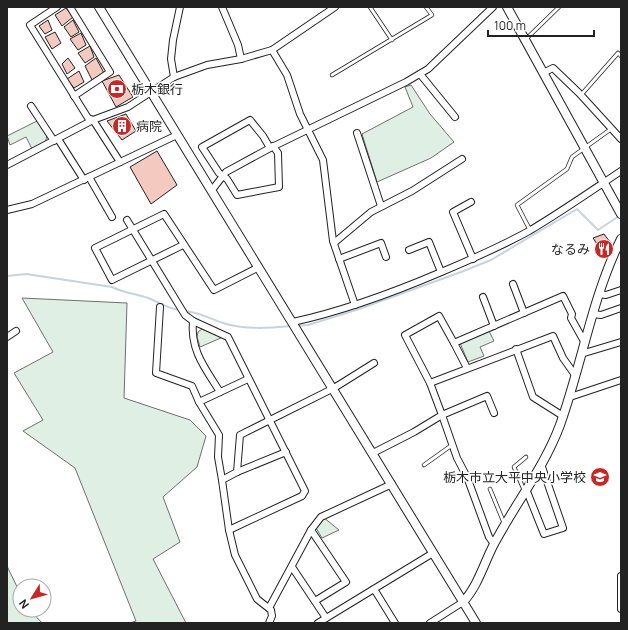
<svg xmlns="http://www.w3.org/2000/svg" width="628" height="630" font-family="Manrope,'Noto Sans JP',sans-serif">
<rect width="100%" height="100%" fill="#fff"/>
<g fill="#e0efe3" stroke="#6f6f6f">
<polygon points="411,85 430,114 454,142 431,158 377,182 362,134 413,107 405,87"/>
<polygon points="37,121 47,136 45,143 32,149 26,137 10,145 7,136"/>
<polygon points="22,298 127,303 124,398 190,420 206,436 197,467 163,497 180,542 153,559 186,623 130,623 136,621 75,468 23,431 43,420 14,373 53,352"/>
<polygon points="202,329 223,337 200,347 197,337 198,332"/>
<polygon points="489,331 494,341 480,347 484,356 468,362 460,343"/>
<polygon points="323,517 339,530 322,538 316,528"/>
<polygon points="7,566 20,593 20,610 30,610 42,623 7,623"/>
</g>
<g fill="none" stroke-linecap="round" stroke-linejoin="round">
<g stroke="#c7d3dd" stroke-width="2">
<path d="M 7,276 L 26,274 L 112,287 C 124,293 136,294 148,298 C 159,302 168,309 180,310"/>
<path d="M 185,311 C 199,312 210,319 223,323 C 245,330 269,328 292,326"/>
<polyline points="296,326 308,325 359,309 461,272 491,260 577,209 598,230 619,216"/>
</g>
</g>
<g fill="#f3c9c0" stroke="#222">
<polygon points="66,8 73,17 62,26 55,15"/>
<polygon points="48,20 52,30 45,34 39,26"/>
<polygon points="73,20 79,32 71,37 64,27"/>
<polygon points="55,32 61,43 52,49 45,37"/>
<polygon points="81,33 86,45 78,50 70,39"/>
<polygon points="90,46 94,57 85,63 78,53"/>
<polygon points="68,58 75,68 67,74 62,64"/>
<polygon points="96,58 104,73 92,80 85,66"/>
<polygon points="79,71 84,82 74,88 67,79"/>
<polygon points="119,75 133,97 116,107 102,81"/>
<polygon points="126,114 136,131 122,140 107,121"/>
<polygon points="157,151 177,185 151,204 130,167"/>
<polygon points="604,234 610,242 605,256 593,238"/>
</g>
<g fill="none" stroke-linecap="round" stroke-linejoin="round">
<defs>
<g id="service">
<polyline points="370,7 392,40"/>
<polyline points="525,40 559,7"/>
<polyline points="332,75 432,15 426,7"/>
<polyline points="581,95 618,53 621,56"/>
<polyline points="530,230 517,205 567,169 572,157 611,129"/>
<polyline points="424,465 452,445"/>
<polyline points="490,489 504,523"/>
<polyline points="524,490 514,467 526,457"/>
</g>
<g id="minor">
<polyline points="70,7 110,72 74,96"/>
<polyline points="222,7 238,45 241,59"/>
<polyline points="272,50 287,75 300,114 323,160 333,241 355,305"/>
<polyline points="543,73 553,68 579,93 621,139"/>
<polyline points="420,74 455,117"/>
<polyline points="174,77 171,59 173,40 180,7"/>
<polyline points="31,106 54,141"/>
<polyline points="357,133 381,206"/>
<polyline points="58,139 84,180"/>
<polyline points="270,148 263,136 250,120 202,147 219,173 227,179 237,195 279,187 278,153 273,146"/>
<polyline points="120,162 93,120 128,107 174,77 207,65 241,59 272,50 335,7"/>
<polyline points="7,165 93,120 88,118 30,25 57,7"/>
<polyline points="89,177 112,217"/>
<polyline points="212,190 226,172 270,148 406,82 428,69 493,7"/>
<polyline points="471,202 453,212 473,259"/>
<polyline points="7,210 32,204 177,135"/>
<polyline points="127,220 185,315 193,321 228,337 305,491 302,496 229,530"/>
<polyline points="334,243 371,212 412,191 462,159"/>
<polyline points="183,245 112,280 95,248 164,214 214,290 259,267"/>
<polyline points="409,250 429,242 441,272"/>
<polyline points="339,259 381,243 386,257"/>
<polyline points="513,284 524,313"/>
<polyline points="599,294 606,295 621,290"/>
<polyline points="483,297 494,326"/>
<polyline points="160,307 156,373 192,386 199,402 248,379"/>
<polyline points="593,314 601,315 621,308"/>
<path d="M 193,321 C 190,350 205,368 220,392"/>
<path d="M 293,322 C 343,311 392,293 439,273 C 470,260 500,247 529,231 C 561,212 591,191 621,171"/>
<polyline points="7,337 16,331"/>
<polyline points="516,349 533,397 563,416"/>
<polyline points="581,354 621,342"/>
<polyline points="467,368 454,343 563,296 572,314 571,318 585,343"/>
<polyline points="430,383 405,335 439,316 454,343"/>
<polyline points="570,397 621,380"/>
<polyline points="199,402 219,435 218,457 222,480"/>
<polyline points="373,453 414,432 442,415 430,383 553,336 563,358 575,375"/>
<polyline points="237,472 286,452"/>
<polyline points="526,489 544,534 563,528 541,464"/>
<polyline points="311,530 346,582 315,601"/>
<polyline points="494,544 489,537 467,477 457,458 442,415 487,396 494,413"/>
<polyline points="292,567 326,618"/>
<polyline points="621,576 621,609"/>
<polyline points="374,589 395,623"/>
<polyline points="269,608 311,530 321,517 392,484"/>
<polyline points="269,623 272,616 271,610 257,599 235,555 229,530 222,480 237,472 240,435 334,388 374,363"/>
<polyline points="318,623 433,553"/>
<polyline points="430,623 463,602"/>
</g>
<g id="tertiary">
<polyline points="99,7 476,623"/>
<polyline points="507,7 621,214"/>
<path d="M 463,602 C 478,586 484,563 494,544 C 515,504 544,468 560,425 C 582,364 592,297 621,239"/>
</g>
</defs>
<use href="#service" stroke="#222" stroke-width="4.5"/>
<use href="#minor" stroke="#222" stroke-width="8"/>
<use href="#tertiary" stroke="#222" stroke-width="10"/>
<use href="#service" stroke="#fff" stroke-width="3"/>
<use href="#minor" stroke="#fff" stroke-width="6"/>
<use href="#tertiary" stroke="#fff" stroke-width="8"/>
</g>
<defs>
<symbol id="bank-disc" viewBox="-11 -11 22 22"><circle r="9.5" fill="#c62828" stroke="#fff"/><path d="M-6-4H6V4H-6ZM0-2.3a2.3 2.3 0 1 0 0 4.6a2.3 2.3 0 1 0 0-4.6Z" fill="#fff"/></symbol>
<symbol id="building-disc" viewBox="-11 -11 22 22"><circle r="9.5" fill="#c62828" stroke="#fff"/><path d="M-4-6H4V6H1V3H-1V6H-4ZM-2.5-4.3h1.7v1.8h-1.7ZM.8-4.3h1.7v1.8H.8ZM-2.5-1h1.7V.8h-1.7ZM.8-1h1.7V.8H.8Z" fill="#fff"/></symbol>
<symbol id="restaurant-disc" viewBox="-11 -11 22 22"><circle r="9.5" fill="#c62828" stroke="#fff"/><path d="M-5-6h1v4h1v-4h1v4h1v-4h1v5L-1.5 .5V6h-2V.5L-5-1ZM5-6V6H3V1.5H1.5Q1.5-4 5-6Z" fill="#fff"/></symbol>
<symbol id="school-disc" viewBox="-11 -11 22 22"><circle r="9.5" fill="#c62828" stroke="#fff"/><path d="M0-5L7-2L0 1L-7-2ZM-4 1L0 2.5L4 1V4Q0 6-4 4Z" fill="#fff"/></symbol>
</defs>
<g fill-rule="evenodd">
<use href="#bank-disc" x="106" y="78" width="22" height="22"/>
<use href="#building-disc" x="111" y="115" width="22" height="22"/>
<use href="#restaurant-disc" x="593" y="238" width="22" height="22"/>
<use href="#school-disc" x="589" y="466" width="22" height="22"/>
</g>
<g text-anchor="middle" stroke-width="3" stroke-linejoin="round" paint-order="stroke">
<g font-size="13" fill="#222" stroke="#fff" text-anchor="start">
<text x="131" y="94">栃木銀行</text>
<text x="136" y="131">病院</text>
<text x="590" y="254" text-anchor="end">なるみ</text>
<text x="586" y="482" text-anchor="end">栃木市立大平中央小学校</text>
</g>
</g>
<rect width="628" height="630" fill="none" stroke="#222222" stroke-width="16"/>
<g transform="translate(32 598) rotate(233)"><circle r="19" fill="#ffffff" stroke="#a7a7a7"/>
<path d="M0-3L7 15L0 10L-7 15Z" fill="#c62828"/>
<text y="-6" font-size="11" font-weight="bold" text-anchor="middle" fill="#222222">N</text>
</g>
<path d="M488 30v6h106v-6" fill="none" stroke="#222222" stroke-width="2"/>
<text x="494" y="30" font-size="12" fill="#222222" stroke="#ffffff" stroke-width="3" paint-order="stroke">100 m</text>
</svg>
